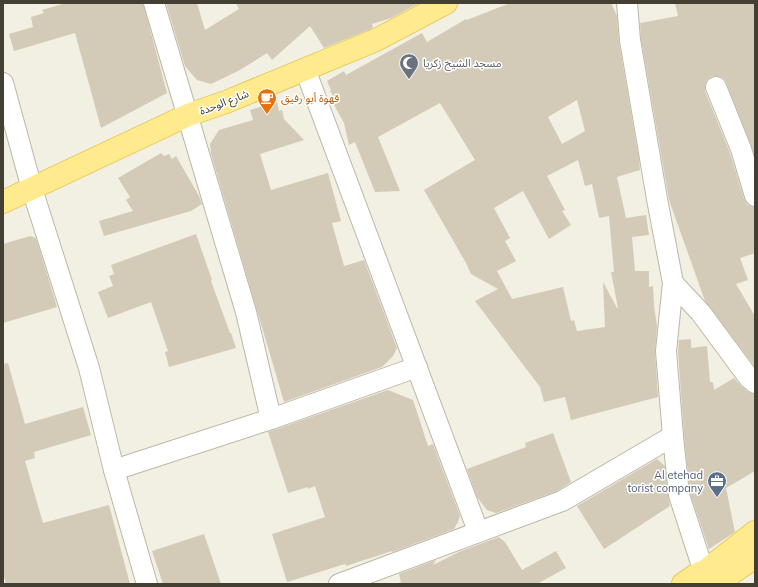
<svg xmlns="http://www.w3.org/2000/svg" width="758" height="587" font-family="Mulish,'Noto Sans Arabic',sans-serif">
<rect width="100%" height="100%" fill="#f2efe3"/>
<g fill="#d3cbb8" fill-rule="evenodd">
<polygon points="66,3 143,3 167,93 101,128 75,33 14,51 9,34 33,27 31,17 44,13 42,10"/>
<polygon points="166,3 197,3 205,30 239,9 236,3 419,3 391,18 372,24 373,27 371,29 324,48 310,26 272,60 267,53 240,70 211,84 197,80 185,66"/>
<path d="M 510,3 L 611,3 L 617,16 L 619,42 L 639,159 L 640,170 L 617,177 L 626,218 L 646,215 L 649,235 L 632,237 L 635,271 L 649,271 L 649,287 L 653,286 L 654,306 L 657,326 L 655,352 L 658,397 L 571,420 L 565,397 L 544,402 L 540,387 L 475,301 L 498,289 L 471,274 L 466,263 L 424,190 L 475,160 L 440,103 L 378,137 L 400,191 L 375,192 L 355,142 L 349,145 L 344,123 L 333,103 L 336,101 L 330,91 L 331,90 L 327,81 L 344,71 L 346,75 L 422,33 L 427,42 L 466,19 L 467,20 ZM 577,100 L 585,131 L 562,144 L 548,117 ZM 578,160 L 585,186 L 592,184 L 599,218 L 609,216 L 614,272 L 611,272 L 618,308 L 617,308 L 603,282 L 605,327 L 577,331 L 574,320 L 571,321 L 563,287 L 512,299 L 497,271 L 516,261 L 505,241 L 510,238 L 494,208 L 523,191 L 549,239 L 571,225 L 562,211 L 565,210 L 547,176 Z"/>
<polygon points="675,3 755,3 755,156 726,82 723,78 717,76 712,76 707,80 705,86 705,91 730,153 744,199 747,205 755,207 755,253 740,258 748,280 736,284 755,316 755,367 705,301 669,200 641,39 640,23 678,16"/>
<polygon points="277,102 279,111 282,110 284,119 304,140 260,154 271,190 328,173 341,221 332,223 344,266 364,260 397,348 393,356 382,367 284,402 211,154 210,144 219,130 253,120 250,110"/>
<polygon points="161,153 164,156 169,154 172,159 176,156 199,196 202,204 191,211 104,236 99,221 133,211 126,200 130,197 118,178"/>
<polygon points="196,234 212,280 211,281 230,333 231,333 236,348 169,367 165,352 168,351 151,302 108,318 98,292 113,286 109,276 114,274 111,265"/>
<polygon points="30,236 36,238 57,307 3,323 3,244"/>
<polygon points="691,339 691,348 707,346 710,382 713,382 714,390 734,378 740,385 748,392 755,394 755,471 726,488 735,532 709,549 690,493 684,435 678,351 679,340"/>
<polygon points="8,363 25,424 83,407 91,435 34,452 35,458 25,461 43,523 109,505 130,584 6,584 3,573 3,364"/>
<polygon points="388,390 413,400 428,446 433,444 460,516 458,522 454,529 392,552 392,551 346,566 345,564 287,582 272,534 325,517 315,486 308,489 308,487 288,493 268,432"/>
<polygon points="553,433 571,482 557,491 496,513 487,510 477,497 467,469 526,447 525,443"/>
<polygon points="657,459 665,466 668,496 670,506 604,549 577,506"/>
<polygon points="204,534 221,584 163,584 152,551"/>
<polygon points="499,537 505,542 522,570 556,551 566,568 537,584 397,584 401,582 399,574 436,560 433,565 461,551"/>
</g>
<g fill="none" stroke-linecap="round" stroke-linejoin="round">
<defs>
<g id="minor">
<polyline points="154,3 246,312 271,419"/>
<polyline points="627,3 630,40 657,199 673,283 666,351 673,436 679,495 704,572"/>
<polyline points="305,69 478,531"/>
<polyline points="3,83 32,189 89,368 114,470 147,584"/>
<polyline points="716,87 741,149 755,196"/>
<polyline points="673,283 701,313 749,378 755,383"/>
<polyline points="114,470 271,419 417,367"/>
<polyline points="339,584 562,501 673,436"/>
</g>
<g id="major">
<polyline points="3,202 188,115 226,102 376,40 446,3"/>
<polyline points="683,584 699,573 704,572 755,532"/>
<polyline points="716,584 755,557"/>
</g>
</defs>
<use href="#minor" stroke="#bdb7a6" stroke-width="22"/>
<use href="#major" stroke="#e4ca5e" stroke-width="24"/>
<use href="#minor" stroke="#fff" stroke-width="20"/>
<use href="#major" stroke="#ffeb8e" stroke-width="22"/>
</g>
<defs>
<symbol id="mosque-pin" viewBox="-11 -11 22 30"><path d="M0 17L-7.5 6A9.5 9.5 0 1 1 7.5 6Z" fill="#6b7280" stroke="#fff"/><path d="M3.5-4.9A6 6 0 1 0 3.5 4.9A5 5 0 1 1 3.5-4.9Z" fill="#fff"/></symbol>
<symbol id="cafe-pin" viewBox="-11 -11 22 30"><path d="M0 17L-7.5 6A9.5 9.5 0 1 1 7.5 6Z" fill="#e8710a" stroke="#fff"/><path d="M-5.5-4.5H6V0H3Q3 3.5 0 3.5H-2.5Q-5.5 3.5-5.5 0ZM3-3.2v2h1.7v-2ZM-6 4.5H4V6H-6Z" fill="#fff"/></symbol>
<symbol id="office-pin" viewBox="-11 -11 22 30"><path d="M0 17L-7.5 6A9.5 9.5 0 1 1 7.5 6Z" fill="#5c6f8a" stroke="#fff"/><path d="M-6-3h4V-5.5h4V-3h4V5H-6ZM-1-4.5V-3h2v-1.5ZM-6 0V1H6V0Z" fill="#fff"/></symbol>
</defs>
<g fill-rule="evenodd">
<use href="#mosque-pin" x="398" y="52" width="22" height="30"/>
<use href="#cafe-pin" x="256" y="87" width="22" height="30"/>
<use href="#office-pin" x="706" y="470" width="22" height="30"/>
</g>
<g text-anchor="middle" stroke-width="3" stroke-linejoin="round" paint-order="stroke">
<g font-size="11" fill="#5b616d" stroke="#fff" text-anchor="start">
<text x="423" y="67">مسجد الشيخ زكريا</text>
</g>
<g font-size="11" fill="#c56008" stroke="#fff" text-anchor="start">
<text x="281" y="102">قهوة أبو رفيق</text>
</g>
<g font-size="11" fill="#433f33" stroke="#fff">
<text transform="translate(224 102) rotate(-21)" y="4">شارع الوحدة</text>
</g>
<g font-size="11" fill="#4e5e75" stroke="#fff" text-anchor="end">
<text x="703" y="479">Al etehad<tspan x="703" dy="13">torist company</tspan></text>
</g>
</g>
<rect width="758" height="587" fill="none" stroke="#433f33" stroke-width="8"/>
</svg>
